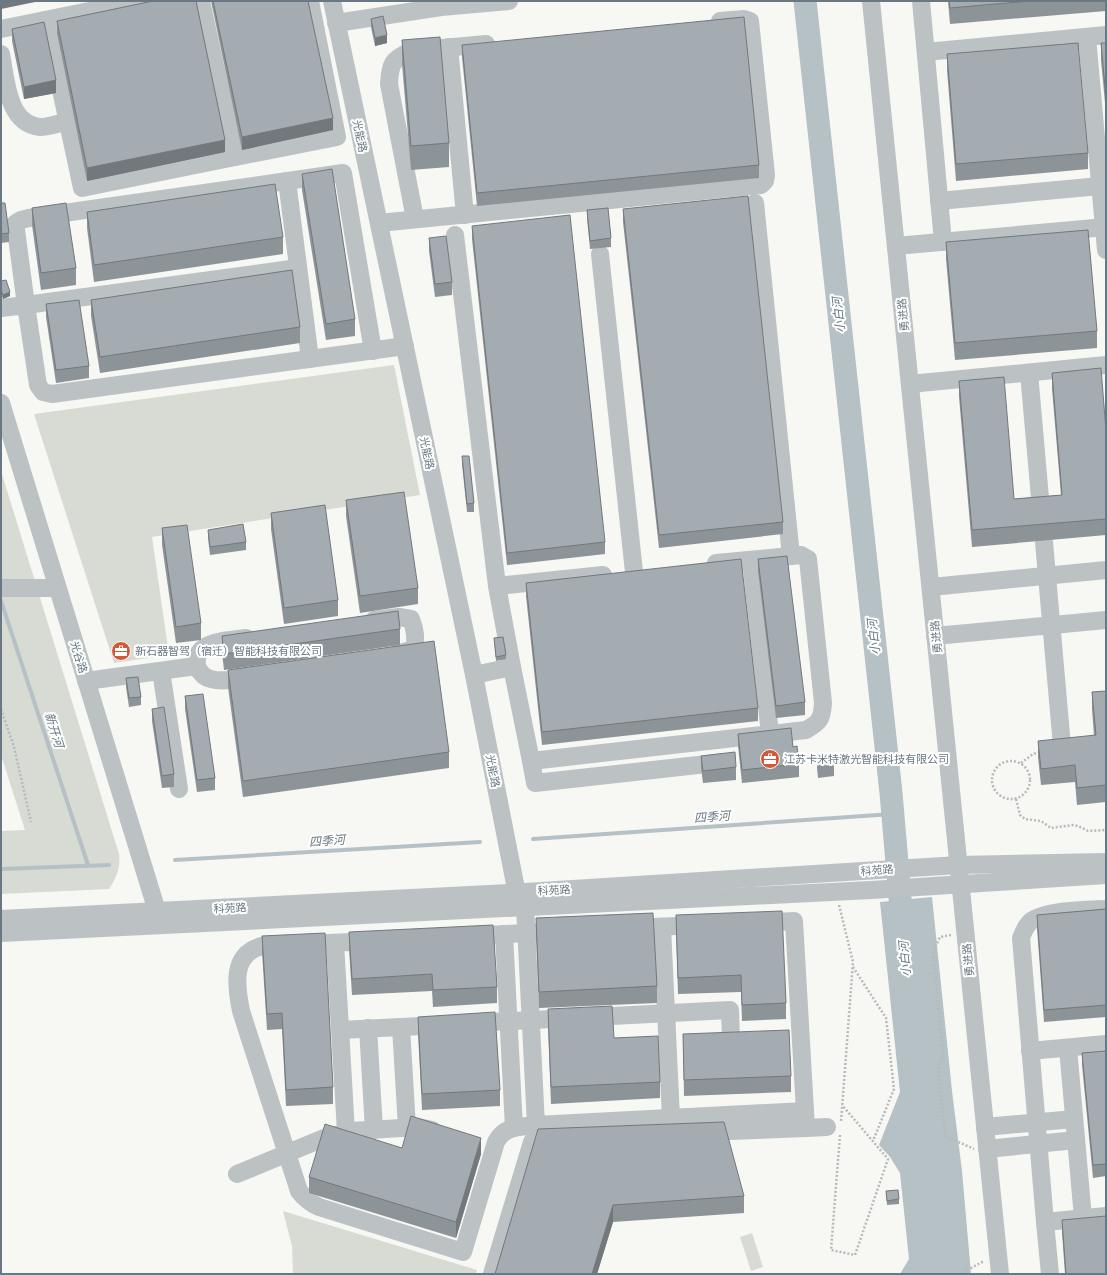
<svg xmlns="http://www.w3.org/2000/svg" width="1107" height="1275" font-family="Cabin,'Noto Sans SC',sans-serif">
<rect width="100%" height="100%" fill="#f7f7f4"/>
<g fill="#d7dbd4">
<polygon points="394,365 420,495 152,537 169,655 114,663 34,414"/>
<path d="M 1,471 L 119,854 C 121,867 116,879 109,889 L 1,894 L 1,831 L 25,830 L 1,755 Z"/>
<polygon points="283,1211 477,1270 476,1274 293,1274 292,1246"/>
<polygon points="752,1233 763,1267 751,1271 740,1237"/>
</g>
<polygon fill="#b5c1c4" points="932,897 952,1091 962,1171 971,1274 900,1274 909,1259 900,1173 890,1157 879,1145 900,1092 880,902"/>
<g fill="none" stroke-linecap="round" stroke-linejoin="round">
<g stroke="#b5c1c4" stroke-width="4">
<polyline points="1,601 88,865"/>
<polyline points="533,839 892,814"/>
<polyline points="175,860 480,842"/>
<polyline points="1,869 109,865"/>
</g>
<polyline stroke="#b5c1c4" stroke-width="23" points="805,1 891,793 903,932"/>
<g stroke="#b7babc" stroke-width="2.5" stroke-dasharray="2 2" stroke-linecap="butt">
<polyline points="1,709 14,747 31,822"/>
<circle cx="1011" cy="780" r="19"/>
<polyline points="1021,763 1033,754 1040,752"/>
<polyline points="1016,799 1020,815 1025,819 1041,821 1051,828 1073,825 1078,826 1088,831 1106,830"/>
<polyline points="839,905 853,962 841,1122"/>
<polyline points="951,935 940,937 933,952 943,1053 938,1069 945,1136 974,1149"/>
<polyline points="853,967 886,1018 894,1089 873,1141"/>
<polyline points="840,1135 831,1250 855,1255 888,1159 842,1105"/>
<polyline points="960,1274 984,1261"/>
</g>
<g stroke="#bcc1c4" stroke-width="18">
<polyline points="201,1 235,157 337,137 310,1"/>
<polyline points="332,1 474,675 519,904"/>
<polyline points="871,1 1000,1274"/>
<polyline points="921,1 943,242"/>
<polyline points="46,20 82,188 235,157"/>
<polyline points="336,23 441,7 509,1"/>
<polyline points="1,29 139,1"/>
<polyline points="1087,37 1106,250"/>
<polyline points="449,47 465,215"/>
<polyline points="926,52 1106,35"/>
<path d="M 1,54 C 6,79 7,124 40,127 C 49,127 59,123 68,121"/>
<polyline points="287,181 310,359"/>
<polyline points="939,201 1100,186"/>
<polyline points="755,203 791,556"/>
<path d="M 415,219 L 389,84 C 390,64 392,59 411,51 L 486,44"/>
<polyline points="379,223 761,185 765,181 766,175 750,21 744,19 720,21"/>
<polyline points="455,235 497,586"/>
<polyline points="896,246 1106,227"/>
<polyline points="600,254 634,572"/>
<polyline points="298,268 26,305 16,230 16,223 21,220 29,218 343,173 373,351"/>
<polyline points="1,308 26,305 38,385 43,392 52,394 405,346"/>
<polyline points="1029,373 1041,509"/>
<polyline points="910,384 1106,365"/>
<polyline points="1,403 157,911"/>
<polyline points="1044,542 1062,746"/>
<polyline points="751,560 770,734"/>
<polyline points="931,587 1106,570"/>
<polyline points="1,588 57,588"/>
<path d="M 374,620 L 399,617 L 411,619 C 415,629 417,638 414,649 L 397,654"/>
<polyline points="935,636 1106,620"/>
<path d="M 196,666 C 197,663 197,657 198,654 C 206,640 233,640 246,638"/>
<polyline points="512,667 497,586 603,575"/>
<polyline points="161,671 179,789"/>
<path d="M 474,675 L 512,667 L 531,761 L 806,730 C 820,722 822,719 823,703 L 808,559 L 801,555 L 716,563"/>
<path d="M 86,681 L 196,666 C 198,669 201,673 204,676 C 215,684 239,679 251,677"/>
<polyline points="531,761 535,783 725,762"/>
<polyline points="525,906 536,1125 805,1111 794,921 759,923"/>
<path d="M 1106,909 C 1086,910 1045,910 1030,922 C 1025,927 1023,933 1021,938 L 1045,1222 L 1106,1216"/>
<polyline points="1,919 509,893 959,865 1106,862"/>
<polyline points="662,927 671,1118"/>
<polyline points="629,928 700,925"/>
<polyline points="1,933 871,890 1106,875"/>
<polyline points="504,934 514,1128"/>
<polyline points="470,936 560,931"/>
<path d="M 374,941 L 262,946 C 231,954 236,986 241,1011 L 299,1191 C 305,1199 310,1203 319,1207 L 463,1252 L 496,1142 C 504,1126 520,1127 536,1125"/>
<polyline points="335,943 346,1132"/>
<polyline points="472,1023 730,1010 731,1041"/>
<polyline points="401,1027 407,1128"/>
<polyline points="368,1028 374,1130"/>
<polyline points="340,1030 442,1025"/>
<polyline points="1068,1048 1083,1218"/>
<polyline points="1030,1051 1106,1044"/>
<polyline points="985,1127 1074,1119"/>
<polyline points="806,1128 827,1127"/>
<polyline points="704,1132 806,1128 805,1111"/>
<polyline points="987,1149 1076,1140"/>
<polyline points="237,1174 324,1138 352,1131 418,1127 432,1130"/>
<polyline points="1045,1222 1050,1274"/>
<polyline points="492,1274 532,1142 542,1139 558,1138"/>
</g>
</g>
<g fill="#8d9498">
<polygon points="211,1 308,1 333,130 242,150"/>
<polygon points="948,1 1106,1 1106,11 950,24"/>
<polygon points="371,19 387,43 375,46 371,27"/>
<polygon points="57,21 225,152 87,181 57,33"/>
<polygon points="12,29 56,93 24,99 12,41"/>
<polygon points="402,40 449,143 449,167 411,170 402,64"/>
<polygon points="1101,43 1106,43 1106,114 1101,60"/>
<polygon points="462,45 759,165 759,178 477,206 462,57"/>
<polygon points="947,54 1088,153 1088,169 956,181 947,70"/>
<polygon points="302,174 355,319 355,336 326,340 302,190"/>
<polygon points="1,203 9,233 9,242 1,243"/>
<polygon points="32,208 76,268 76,285 41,290 32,225"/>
<polygon points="623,209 783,522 783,534 659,548 623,222"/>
<polygon points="587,210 611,238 611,247 590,249 587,218"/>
<polygon points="87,212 283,237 283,254 94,282 87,228"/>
<polygon points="472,226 605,542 605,554 507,565 472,239"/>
<polygon points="429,238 452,282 452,295 435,297 429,251"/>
<polygon points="946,242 1097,331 1097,348 955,360 946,259"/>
<polygon points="1,281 10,296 3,299 1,294"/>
<polygon points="91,300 300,327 300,343 100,373 91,316"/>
<polygon points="46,304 89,366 89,378 56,383 46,317"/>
<polygon points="1052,373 1106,431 1106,535 972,547 959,397 959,381 1014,499 1061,495 1052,389"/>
<polygon points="462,456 474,503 474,512 467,512 462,464"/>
<polygon points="346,500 418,588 418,604 360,613 346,516"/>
<polygon points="271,513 338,600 338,616 284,624 271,529"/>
<polygon points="162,528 201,623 201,640 176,643 162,545"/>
<polygon points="208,530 246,542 246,550 210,555 208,538"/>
<polygon points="758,559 805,702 805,715 776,718 758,571"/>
<polygon points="526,583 758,708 758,721 542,745 526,596"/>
<polygon points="400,629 400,645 224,670 222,652 222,636"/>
<polygon points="494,638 506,655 506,659 496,661"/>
<polygon points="228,670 449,752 449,768 243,797 228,687"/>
<polygon points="126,678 141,697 141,705 129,707 126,687"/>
<polygon points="1106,691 1106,802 1077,805 1075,782 1041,785 1038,757 1038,741 1094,736 1092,709 1092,692"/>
<polygon points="185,696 215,778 215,790 197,792 185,709"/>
<polygon points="152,709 174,774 174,787 162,788 152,721"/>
<polygon points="738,734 799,764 799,777 742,783 738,746"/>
<polygon points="701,756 736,767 736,780 703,783 701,768"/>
<polygon points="817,756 834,763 834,776 818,778 817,768"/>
<polygon points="1106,909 1106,1017 1044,1022 1037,928 1037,915"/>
<polygon points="676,915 786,1003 786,1019 742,1021 741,992 678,994 676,931"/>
<polygon points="536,918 657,986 657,1003 539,1008 536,934"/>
<polygon points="349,932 497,987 497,1003 433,1007 432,991 352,995 349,949"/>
<polygon points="262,936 333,1087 333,1104 286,1106 282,1029 267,1030 262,952"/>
<polygon points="548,1009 614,1038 660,1082 660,1098 551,1104 548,1026"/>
<polygon points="418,1017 500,1090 500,1106 422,1110 418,1033"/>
<polygon points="683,1034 791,1076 791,1092 684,1096"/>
<polygon points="1106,1051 1106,1176 1093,1178 1082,1065 1082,1053"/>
<polygon points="538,1129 744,1196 744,1213 613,1222 597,1274 495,1274"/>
<polygon points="481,1154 456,1238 309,1193 309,1177"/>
<polygon points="886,1191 899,1199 899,1204 887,1205"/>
<polygon points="1062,1220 1106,1274 1065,1274 1062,1232"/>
</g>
<g fill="#73787c">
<polygon points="1,1 40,1 1,9"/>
<polygon points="387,35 387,43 375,46 375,38"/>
<polygon points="56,80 56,93 24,99 24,87"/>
<polygon points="333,118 333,130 242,150 242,137"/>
<polygon points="225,140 225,152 87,181 87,168"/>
<polygon points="10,292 10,296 3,299 3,295"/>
<polygon points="481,1138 481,1154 456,1238 456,1222"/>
<polygon points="613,1205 613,1222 597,1274 592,1274"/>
</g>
<g fill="#a4acb1" stroke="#73787c">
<polygon points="153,1 196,1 225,140 87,168 57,21"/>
<polygon points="213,1 308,1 333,118 242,137"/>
<polygon points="949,1 1030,1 950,8"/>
<polygon points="383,16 387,35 375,38 371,19"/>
<polygon points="744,17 759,165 477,193 462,45"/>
<polygon points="44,22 56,80 24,87 12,29"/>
<polygon points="440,37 449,143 411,146 402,40"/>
<polygon points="1078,43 1088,153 956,164 947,54"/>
<polygon points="1101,43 1106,43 1106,98"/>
<polygon points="332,169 355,319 326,324 302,174"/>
<polygon points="275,184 283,237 94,265 87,212"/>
<polygon points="748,196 783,522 659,535 623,209"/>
<polygon points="1,203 5,203 9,233 1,234"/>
<polygon points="66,203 76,268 41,273 32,208"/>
<polygon points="608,208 611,238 590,241 587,210"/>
<polygon points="570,215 605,542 507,553 472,226"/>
<polygon points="1088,230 1097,331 955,343 946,242"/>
<polygon points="446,236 452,282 435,284 429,238"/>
<polygon points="292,270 300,327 100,357 91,300"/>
<polygon points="6,280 10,292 3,295 1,289 1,281"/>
<polygon points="79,300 89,366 56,370 46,304"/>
<polygon points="1101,368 1106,431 1106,519 972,530 959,381 1004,377 1014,499 1062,495 1052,373"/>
<polygon points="462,456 469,456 474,503 467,504"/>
<polygon points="404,492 418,588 360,596 346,500"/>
<polygon points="325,505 338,600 284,608 271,513"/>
<polygon points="243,524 246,542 210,547 208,530"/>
<polygon points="187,525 201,623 176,627 162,528"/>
<polygon points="787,556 805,702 776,706 758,559"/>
<polygon points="741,559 758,708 542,732 526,583"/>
<polygon points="398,611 400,629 224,654 222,636"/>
<polygon points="503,637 506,655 496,657 494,638"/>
<polygon points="434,641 449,752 243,781 228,670"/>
<polygon points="138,677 141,697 129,698 126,678"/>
<polygon points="1106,691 1106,785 1077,788 1075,765 1041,769 1038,741 1096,735 1092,692"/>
<polygon points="203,694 215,778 197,780 185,696"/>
<polygon points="164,707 174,774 162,776 152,709"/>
<polygon points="791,728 793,747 797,746 799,764 742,770 738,734"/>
<polygon points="735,752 736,767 703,771 701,756"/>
<polygon points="833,754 834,763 818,765 817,756"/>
<polygon points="1106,909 1106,1005 1044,1010 1037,915"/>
<polygon points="782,911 786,1003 742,1005 741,975 678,978 676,915"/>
<polygon points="653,913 657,986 539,992 536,918"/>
<polygon points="493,925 497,987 433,990 432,974 352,979 349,932"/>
<polygon points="325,933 333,1087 286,1090 282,1013 267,1014 262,936"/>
<polygon points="612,1006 614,1038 658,1036 660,1082 551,1087 548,1009"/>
<polygon points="495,1012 500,1090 422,1094 418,1017"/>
<polygon points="789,1030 791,1076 684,1080 683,1034"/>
<polygon points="1106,1051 1106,1164 1093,1165 1082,1053"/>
<polygon points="411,1116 481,1138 456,1222 309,1177 325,1124 402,1148"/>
<polygon points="724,1122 744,1196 613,1205 592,1274 495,1274 538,1129"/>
<polygon points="898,1190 899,1199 887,1201 886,1191"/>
<polygon points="1106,1216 1106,1274 1066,1274 1062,1220"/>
</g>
<defs>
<symbol id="office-disc" viewBox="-11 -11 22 22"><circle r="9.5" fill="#d35739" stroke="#fff"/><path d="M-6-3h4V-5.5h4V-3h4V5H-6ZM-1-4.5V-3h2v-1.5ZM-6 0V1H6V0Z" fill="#fff"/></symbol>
</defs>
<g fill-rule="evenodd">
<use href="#office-disc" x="110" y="640" width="22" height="22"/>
<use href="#office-disc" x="759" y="748" width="22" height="22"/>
</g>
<g text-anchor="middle" stroke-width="4" stroke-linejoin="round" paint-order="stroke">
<g font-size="11" fill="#697882" stroke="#fff">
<text transform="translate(360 136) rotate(78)" y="4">光能路</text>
<text transform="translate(903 315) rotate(-96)" y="4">勇进路</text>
<text transform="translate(427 453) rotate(78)" y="4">光能路</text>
<text transform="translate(936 637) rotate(-96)" y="4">勇进路</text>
<text transform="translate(79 657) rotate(73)" y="4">光谷路</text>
<text transform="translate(493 771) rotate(79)" y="4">光能路</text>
<text transform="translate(877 870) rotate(-4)" y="4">科苑路</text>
<text transform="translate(554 890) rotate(-3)" y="4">科苑路</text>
<text transform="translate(230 908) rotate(-3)" y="4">科苑路</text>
<text transform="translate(968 960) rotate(-96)" y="4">勇进路</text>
</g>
<g font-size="11" fill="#697882" stroke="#fff" text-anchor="start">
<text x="135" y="655">新石器智驾（宿迁）智能科技有限公司</text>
<text x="784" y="763">江苏卡米特激光智能科技有限公司</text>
</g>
<g font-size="12" font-style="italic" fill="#65787f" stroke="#fff">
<text transform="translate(839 315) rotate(-96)" y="4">小白河</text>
<text transform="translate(874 637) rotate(-96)" y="4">小白河</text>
<text transform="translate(54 730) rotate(72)" y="4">新开河</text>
<text transform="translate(712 817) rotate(-4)" y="4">四季河</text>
<text transform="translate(327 841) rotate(-4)" y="4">四季河</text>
<text transform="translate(905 959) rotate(-95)" y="4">小白河</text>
</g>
</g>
<rect width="1107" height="1275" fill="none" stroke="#697882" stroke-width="4"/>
</svg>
